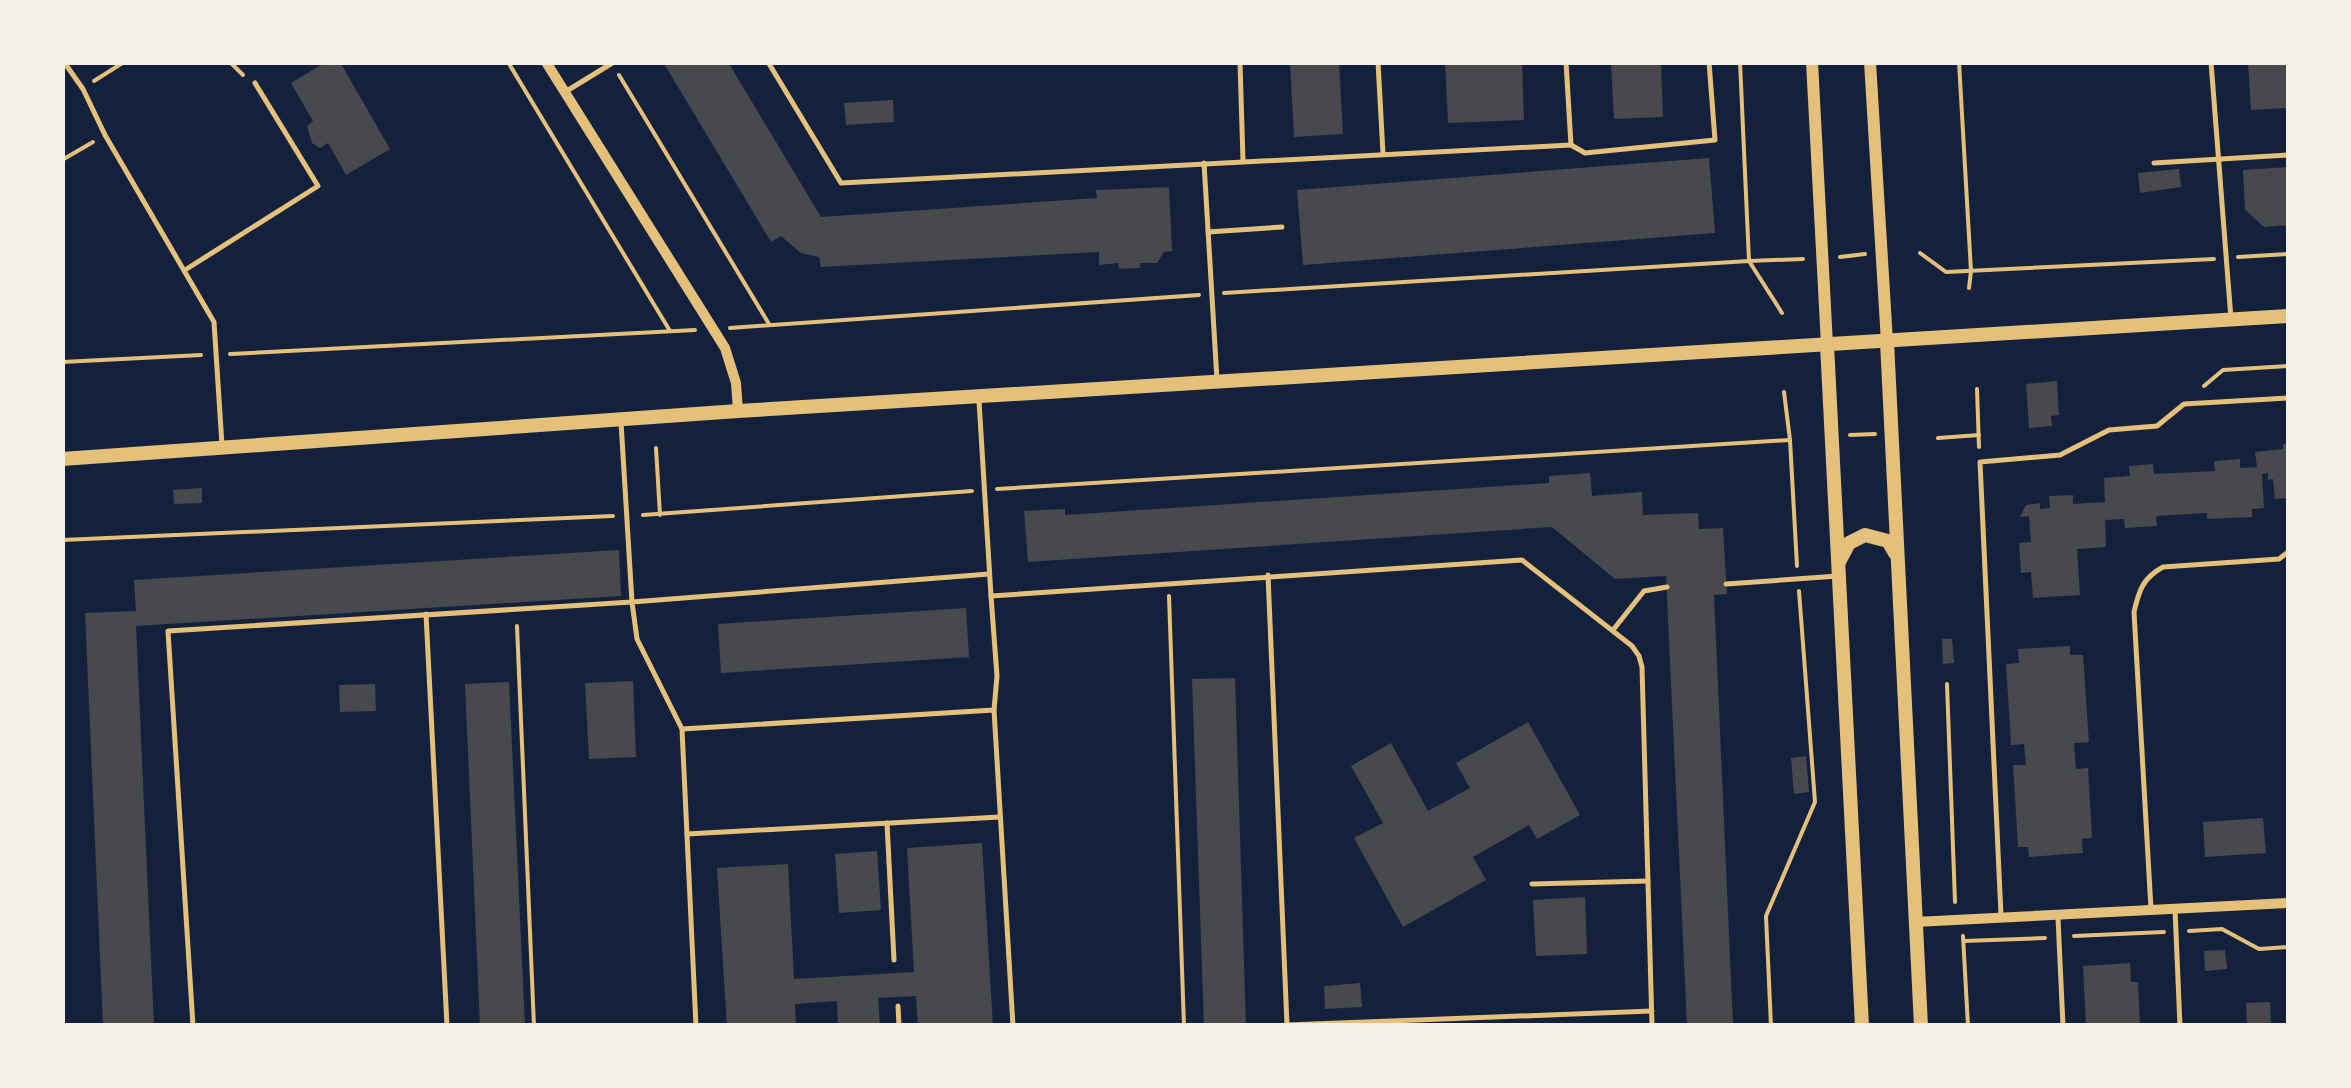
<svg xmlns="http://www.w3.org/2000/svg" width="2351" height="1088" font-family="Roboto,sans-serif">
<rect width="100%" height="100%" fill="#14213d"/>
<g fill="#48494c">
<polygon points="326,62 340,62 390,149 346,175 328,143 320,148 312,143 307,126 313,121 291,83"/>
<polygon points="663,62 728,62 821,217 1097,198 1096,190 1169,187 1172,251 1164,252 1157,263 1140,263 1140,268 1119,269 1118,263 1099,265 1099,252 821,267 819,257 801,253 781,236 771,242"/>
<polygon points="1290,62 1339,62 1343,134 1294,137"/>
<polygon points="1445,62 1522,62 1524,120 1448,123"/>
<polygon points="1611,62 1661,62 1663,117 1614,119"/>
<polygon points="2248,62 2288,62 2288,108 2251,110"/>
<polygon points="893,100 894,122 846,125 844,103"/>
<polygon points="1709,158 1715,233 1303,265 1297,190"/>
<polygon points="2288,167 2288,225 2264,227 2245,210 2243,170"/>
<polygon points="2179,169 2181,187 2140,193 2138,173"/>
<polygon points="2057,381 2059,415 2051,416 2052,426 2029,428 2026,384"/>
<polygon points="2283,444 2288,444 2288,498 2275,499 2273,479 2268,480 2268,473 2262,474 2264,508 2252,509 2252,517 2207,519 2207,513 2156,516 2157,526 2125,528 2124,519 2105,520 2106,547 2077,549 2080,595 2033,598 2031,572 2021,573 2019,543 2031,542 2029,516 2020,517 2026,505 2040,503 2040,509 2050,508 2049,496 2073,495 2073,504 2105,502 2104,478 2130,476 2129,466 2153,464 2154,474 2215,471 2214,461 2240,459 2240,468 2257,467 2255,452 2283,449"/>
<polygon points="1590,473 1592,496 1642,492 1643,515 1698,513 1699,529 1723,528 1727,594 1714,595 1733,1026 1687,1026 1666,576 1615,579 1552,527 1028,562 1024,511 1065,509 1065,515 1549,483 1549,476"/>
<polygon points="202,488 202,503 174,504 173,490"/>
<polygon points="619,550 621,596 136,626 154,1026 103,1026 85,613 136,611 134,580"/>
<polygon points="966,608 969,657 721,673 718,624"/>
<polygon points="1942,639 1952,639 1954,663 1943,664"/>
<polygon points="2070,646 2070,655 2083,655 2089,742 2074,743 2076,769 2088,768 2092,838 2082,839 2083,853 2029,857 2028,847 2018,847 2013,765 2026,765 2024,744 2011,745 2006,664 2019,663 2018,649"/>
<polygon points="1235,678 1246,1026 1204,1026 1192,679"/>
<polygon points="633,681 636,757 589,759 585,683"/>
<polygon points="509,682 525,1026 480,1026 465,684"/>
<polygon points="375,684 376,711 340,712 339,685"/>
<polygon points="1528,722 1580,815 1537,839 1529,825 1473,857 1486,880 1403,927 1354,838 1383,823 1351,766 1391,743 1428,811 1470,788 1456,763"/>
<polygon points="1806,756 1809,792 1794,794 1791,758"/>
<polygon points="2263,818 2266,853 2205,857 2203,822"/>
<polygon points="982,843 993,1026 918,1026 916,996 878,998 880,1026 838,1026 837,1001 795,1004 796,1026 727,1026 717,868 788,864 794,979 914,972 907,848"/>
<polygon points="877,851 881,910 839,913 835,854"/>
<polygon points="1585,897 1587,954 1536,956 1533,900"/>
<polygon points="2225,950 2227,969 2205,971 2204,951"/>
<polygon points="2130,963 2131,982 2138,982 2140,1026 2086,1026 2083,966"/>
<polygon points="1360,983 1362,1007 1325,1009 1324,986"/>
<polygon points="2270,1002 2271,1026 2247,1026 2246,1003"/>
</g>
<g fill="none" stroke-linecap="round" stroke-linejoin="round">
<g stroke="#e5c07b" stroke-width="4">
<polyline points="230,62 243,75"/>
<polyline points="508,62 670,331"/>
<polyline points="1959,62 1971,271 1969,288"/>
<polyline points="619,75 769,324"/>
<polyline points="94,81 124,62"/>
<polyline points="62,160 93,142"/>
<polyline points="1920,253 1946,272 2214,259"/>
<polyline points="1840,257 1865,254"/>
<polyline points="2238,257 2288,254"/>
<polyline points="1224,293 1749,261 1740,62"/>
<polyline points="1782,313 1749,261 1803,259"/>
<polyline points="730,328 1199,295"/>
<polyline points="230,354 695,330"/>
<polyline points="62,362 201,355"/>
<polyline points="2204,386 2223,370 2288,366"/>
<polyline points="1977,389 1979,447"/>
<polyline points="1784,392 1790,440 1797,566"/>
<polyline points="1850,435 1875,434"/>
<polyline points="1938,438 1979,435"/>
<polyline points="656,448 660,515"/>
<polyline points="997,489 1790,440"/>
<polyline points="643,515 972,491"/>
<polyline points="62,540 613,516"/>
<polyline points="1169,596 1184,1026"/>
<polyline points="517,626 534,1026"/>
<polyline points="1947,684 1955,902"/>
<polyline points="2189,931 2222,929 2259,949 2288,947"/>
<polyline points="1963,936 1968,1026"/>
<polyline points="2074,936 2164,932"/>
<polyline points="1964,941 2045,938"/>
<polyline points="1771,1026 1766,916 1815,802 1799,591"/>
</g>
<g stroke="#e5c07b" stroke-width="5">
<polyline points="64,62 83,89 105,135 214,322 222,445"/>
<polyline points="768,62 841,183 1571,145 1566,62"/>
<polyline points="1240,62 1243,161"/>
<polyline points="1378,62 1383,154"/>
<polyline points="2211,62 2231,319"/>
<polyline points="565,92 614,62"/>
<polyline points="1571,145 1585,153 1715,140 1709,62"/>
<polyline points="1204,163 1217,380"/>
<polyline points="2154,163 2288,155"/>
<polyline points="1208,232 1282,227"/>
<polyline points="185,270 318,186 255,83"/>
<polyline points="979,401 991,596 1522,560 1632,646 1639,656 1642,667 1652,1026"/>
<polyline points="989,574 632,602 637,639 682,729 994,710 997,676 991,596"/>
<polyline points="1268,575 1287,1025 1652,1011"/>
<polyline points="1726,584 1838,576"/>
<polyline points="426,614 447,1026"/>
<polyline points="1613,630 1644,591 1667,587"/>
<polyline points="994,710 1013,1026"/>
<polyline points="682,729 696,1026"/>
<polyline points="887,823 894,960"/>
<polyline points="687,834 1000,817"/>
<polyline points="1532,884 1648,881"/>
<path d="M 2151,909 L 2134,612 C 2139,590 2143,578 2163,567 L 2279,559 L 2288,552"/>
<polyline points="2175,909 2180,1026"/>
<polyline points="2001,915 1980,462 2060,455 2109,430 2157,426 2184,404 2288,398"/>
<polyline points="2058,918 2063,1026"/>
<polyline points="898,1006 899,1026"/>
<polyline points="193,1026 168,631 632,602 621,422"/>
</g>
<g stroke="#e5c07b" stroke-width="10">
<polyline points="546,62 725,348 736,383 738,411"/>
<polyline points="1915,922 2288,903"/>
</g>
<g stroke="#e5c07b" stroke-width="12">
<polyline points="1812,62 1827,345"/>
<polyline points="1870,62 1887,342"/>
</g>
<g stroke="#e5c07b" stroke-width="14">
<polyline points="1887,342 1921,1026"/>
<polyline points="1827,345 1862,1026"/>
<polyline points="62,459 738,411 2288,316"/>
<polyline points="1839,562 1849,543 1865,535 1888,541 1895,553"/>
</g>
</g>
<rect width="2351" height="1088" fill="none" stroke="#f6f1e7" stroke-width="130"/>
</svg>
